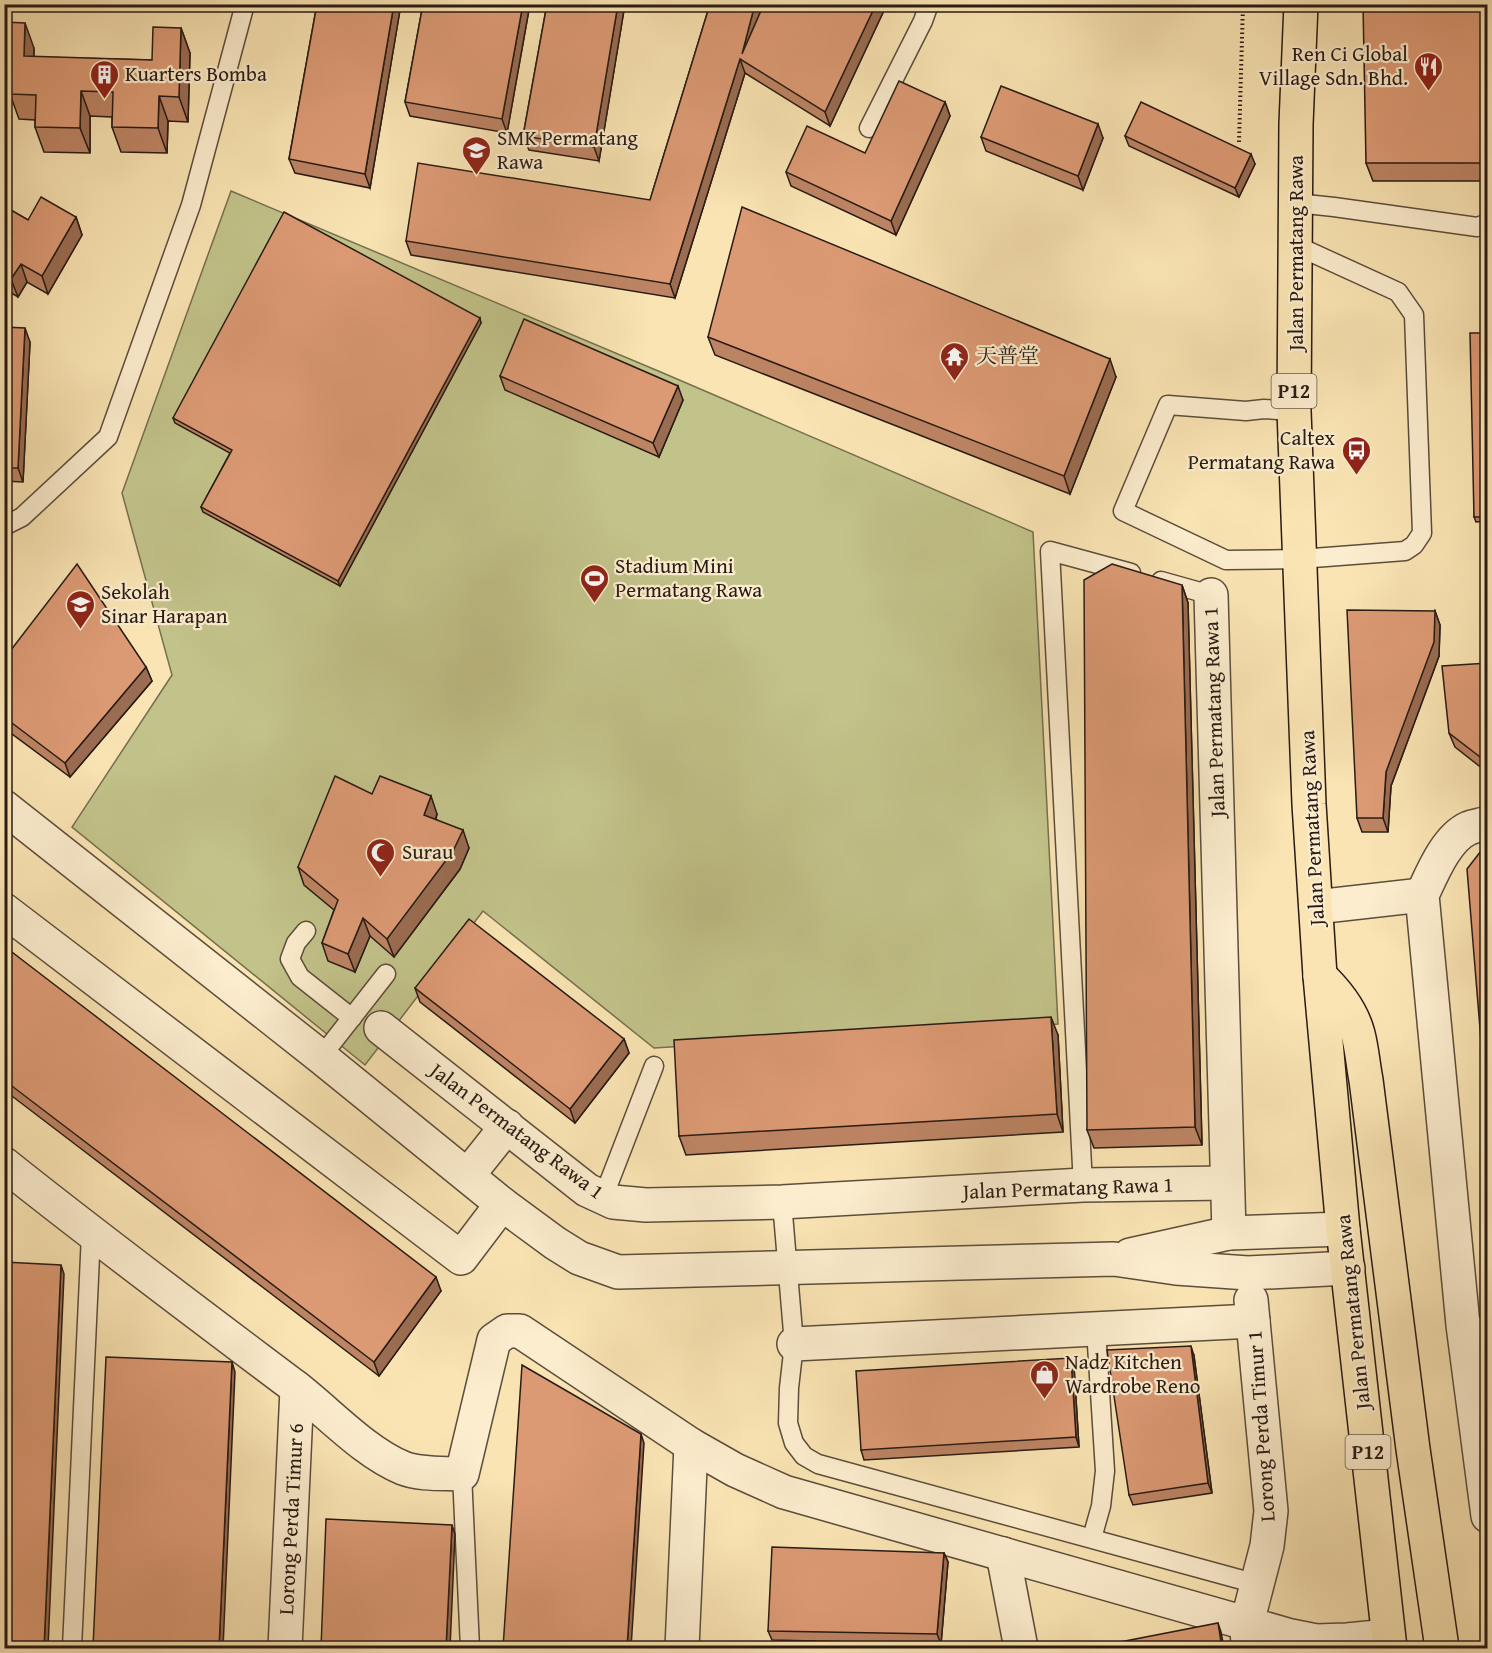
<svg xmlns="http://www.w3.org/2000/svg" width="1492" height="1653" font-family="'Gentium Book Plus','Noto Serif SC',serif">
<rect width="100%" height="100%" fill="#fae4b3"/>
<filter id="stains"><feTurbulence type="fractalNoise" baseFrequency=".00333" numOctaves="4"/><feColorMatrix values="0 0 0 0 .2 0 0 0 0 .09 0 0 0 0 .02 0 0 0 .5 -.17"/></filter>
<radialGradient id="worn" r=".72"><stop offset=".6" stop-color="#630" stop-opacity="0"/><stop offset="1" stop-color="#630" stop-opacity=".3"/></radialGradient>
<polygon fill="#c2c38a" stroke="#756f4f" stroke-width="1.5" points="231,191 663,373 1033,532 1058,1024 654,1048 483,911 365,1065 72,827 172,675 122,493"/>
<g fill="none" stroke-linecap="round" stroke-linejoin="round">
<defs>
<g id="lane">
<polyline points="869,128 923,21 929,4"/>
<polyline points="1296,203 1334,207 1477,227 1488,223"/>
<polyline points="1294,411 1264,409 1246,411 1168,405 1123,511 1226,560 1300,559 1405,551 1414,545 1422,533 1414,315 1398,292 1295,245"/>
<polyline points="4,526 22,517 108,437 191,205 245,4"/>
<polyline points="1161,581 1211,595"/>
<polyline points="306,931 296,943 290,959 300,977 352,1018"/>
<polyline points="321,1057 386,974"/>
<polyline points="1083,1185 1050,551 1131,573"/>
<polyline points="603,1198 654,1066"/>
<polyline points="782,1202 794,1344 789,1388 788,1423 794,1443 804,1456 818,1464 1257,1584"/>
<polyline points="1463,1325 1488,1328"/>
<polyline points="462,1474 470,1648"/>
<polyline points="1092,1538 1101,1506 1105,1471 1096,1329"/>
<polyline points="72,1648 91,1234"/>
</g>
<g id="street">
<polyline points="1211,595 1229,1233"/>
<polyline points="4,807 321,1057 502,1204 555,1243 579,1258 618,1272 1114,1259 1176,1268 1248,1273 1348,1268"/>
<path d="M 1488,823 C 1482,825 1474,826 1469,828 C 1446,838 1432,874 1422,895 L 1463,1325 L 1488,1516"/>
<polyline points="1316,907 1422,895"/>
<polyline points="4,910 461,1258 502,1204"/>
<polyline points="381,1028 587,1190 613,1202 646,1205 782,1202 1083,1185 1227,1183"/>
<path d="M 4,1164 C 99,1240 197,1313 294,1386 C 328,1412 364,1452 403,1468 C 421,1475 443,1473 462,1474 L 494,1340 L 507,1331 L 520,1331 L 691,1445 L 735,1470 L 784,1492 L 1291,1636 L 1316,1641 L 1347,1640 L 1388,1636"/>
<polyline points="468,1175 507,1126"/>
<polyline points="1130,1255 1229,1233 1343,1229"/>
<polyline points="794,1344 1253,1321"/>
<polyline points="1003,1554 1021,1648"/>
<polyline points="285,1648 297,1389"/>
<polyline points="682,1648 691,1445"/>
<polyline points="1248,1648 1247,1623 1267,1546 1271,1511 1251,1300"/>
</g>
<g id="primary">
<polyline points="1301,4 1296,124 1294,411 1309,804 1320,976 1343,1229 1390,1648"/>
<path d="M 1320,976 C 1337,992 1352,1011 1358,1034 C 1362,1049 1363,1065 1366,1080 L 1413,1449 L 1442,1648"/>
</g>
</defs>
<use href="#lane" stroke="#5c4d3c" stroke-width="21"/>
<use href="#street" stroke="#5c4d3c" stroke-width="36"/>
<use href="#primary" stroke="#281b14" stroke-width="36"/>
<polyline stroke="#281b14" stroke-width="4" stroke-dasharray="1.5 3" stroke-linecap="butt" points="1239,142 1243,4"/>
<use href="#lane" stroke="#fcedce" stroke-width="18"/>
<use href="#street" stroke="#fcedce" stroke-width="33"/>
<use href="#primary" stroke="#fae4b3" stroke-width="33"/>
</g>
<g fill="#bd8464" stroke="#281b14" stroke-width="1.5">
<polygon points="121,4 216,4 216,8"/>
<polygon points="317,4 401,4 370,188 295,173 289,159"/>
<polygon points="423,4 530,4 507,133 410,116 405,102"/>
<polygon points="547,4 625,4 599,161 529,150 523,136"/>
<polygon points="710,4 807,5 807,4 887,4 830,126 745,73 675,298 411,255 406,241 650,200"/>
<polygon points="1488,4 1488,179 1486,181 1373,181 1366,163"/>
<polygon points="4,22 34,48 34,57 152,60 181,28 190,53 188,122 168,121 167,153 121,152 112,127 112,117 90,116 90,153 44,152 35,127 35,120 19,119 10,94 10,82 4,82"/>
<polygon points="945,102 950,116 896,235 791,186 786,172 865,153"/>
<polygon points="1125,136 1255,164 1239,197 1129,146"/>
<polygon points="981,137 1103,138 1083,190 986,151"/>
<polygon points="4,206 28,220 76,217 82,235 48,294 27,282 18,297 8,291 4,297"/>
<polygon points="481,323 340,586 203,512 201,507 230,453 175,423 173,418"/>
<polygon points="4,327 30,342 23,482 4,481"/>
<polygon points="1488,333 1488,521 1476,522 1474,517"/>
<polygon points="708,337 1116,377 1070,494 715,355"/>
<polygon points="500,376 683,400 659,457 505,390"/>
<polygon points="1182,585 1188,603 1202,1145 1094,1148 1087,1130"/>
<polygon points="1435,611 1440,625 1439,656 1391,786 1388,832 1362,832 1357,818"/>
<polygon points="4,659 146,667 152,681 70,777 4,728"/>
<polygon points="1488,663 1488,773 1455,747 1449,733"/>
<polygon points="372,794 437,814 436,819 469,848 460,869 394,957 370,936 355,972 328,961 322,943 334,910 304,885 298,867"/>
<polygon points="4,946 441,1291 379,1376 4,1090"/>
<polygon points="415,988 624,1039 629,1053 575,1123 420,1002"/>
<polygon points="1058,1035 1063,1132 686,1155 679,1136"/>
<polygon points="1194,1356 1212,1493 1133,1505 1129,1495"/>
<polygon points="1071,1358 1074,1367 1079,1447 864,1460 861,1450"/>
<polygon points="944,1553 948,1562 941,1644 772,1640 768,1631"/>
</g>
<g fill="#9a6c51" stroke="#281b14" stroke-width="1.5">
<polygon points="394,4 401,4 370,188 365,174"/>
<polygon points="523,4 530,4 507,133 502,119"/>
<polygon points="618,4 625,4 599,161 594,147"/>
<polygon points="755,4 764,4 742,54"/>
<polygon points="876,4 887,4 830,126 825,112"/>
<polygon points="25,23 34,48 33,82 24,56"/>
<polygon points="181,28 190,53 188,122 179,97"/>
<polygon points="740,59 745,73 675,298 670,284"/>
<polygon points="81,91 90,116 90,153 80,128"/>
<polygon points="159,96 168,121 167,153 158,128"/>
<polygon points="945,102 950,116 896,235 891,221"/>
<polygon points="1098,124 1103,138 1083,190 1078,176"/>
<polygon points="1488,148 1488,179 1486,181 1480,163"/>
<polygon points="1251,154 1255,164 1239,197 1235,188"/>
<polygon points="76,217 82,235 48,294 42,276"/>
<polygon points="21,264 27,282 18,297 11,279"/>
<polygon points="4,283 8,291 4,297"/>
<polygon points="480,318 481,323 340,586 338,581"/>
<polygon points="25,328 30,342 23,482 18,468"/>
<polygon points="1110,359 1116,377 1070,494 1064,476"/>
<polygon points="678,386 683,400 659,457 653,443"/>
<polygon points="1182,585 1188,603 1202,1145 1195,1127"/>
<polygon points="1435,611 1440,625 1439,656 1391,786 1388,832 1383,818 1386,772"/>
<polygon points="146,667 152,681 70,777 65,763"/>
<polygon points="431,796 437,814 431,833 424,815"/>
<polygon points="463,830 469,848 460,869 394,957 387,939"/>
<polygon points="363,918 370,936 355,972 348,954"/>
<polygon points="1051,1017 1058,1035 1063,1132 1057,1114"/>
<polygon points="624,1039 629,1053 575,1123 570,1109"/>
<polygon points="61,1265 64,1274 48,1648 44,1648"/>
<polygon points="436,1277 441,1291 379,1376 374,1362"/>
<polygon points="1191,1346 1194,1356 1212,1493 1208,1483"/>
<polygon points="1071,1358 1074,1367 1079,1447 1076,1437"/>
<polygon points="232,1362 235,1372 223,1648 219,1648"/>
<polygon points="641,1434 644,1443 631,1648 627,1648"/>
<polygon points="452,1525 455,1534 450,1648 446,1648"/>
<polygon points="944,1553 948,1562 941,1644 937,1634"/>
<polygon points="1218,1623 1221,1632 1224,1648 1222,1648"/>
</g>
<g fill="#dc9a74" stroke="#281b14" stroke-width="1.5">
<polygon points="317,4 394,4 365,174 289,159"/>
<polygon points="423,4 523,4 502,119 405,102"/>
<polygon points="547,4 618,4 594,147 523,136"/>
<polygon points="710,4 755,4 742,54 764,4 805,4 807,5 807,4 876,4 825,112 740,59 670,284 406,241 418,163 650,200"/>
<polygon points="1363,4 1488,4 1488,148 1480,163 1366,163"/>
<polygon points="4,22 25,23 24,56 152,60 153,27 181,28 179,97 159,96 158,128 112,127 113,92 81,91 80,128 35,127 36,95 10,94 11,58 4,57"/>
<polygon points="899,81 945,102 891,221 786,172 807,126 865,153"/>
<polygon points="1001,86 1098,124 1078,176 981,137"/>
<polygon points="1141,102 1251,154 1235,188 1125,136"/>
<polygon points="41,197 76,217 42,276 21,264 11,279 4,275 4,206 28,220"/>
<polygon points="742,207 1110,359 1064,476 708,337"/>
<polygon points="284,212 480,318 338,581 201,507 232,450 173,418"/>
<polygon points="524,319 678,386 653,443 500,376"/>
<polygon points="4,327 25,328 18,468 4,468"/>
<polygon points="1470,333 1488,333 1488,517 1474,517"/>
<polygon points="77,564 146,667 65,763 4,717 4,659"/>
<polygon points="1112,564 1182,585 1195,1127 1087,1130 1084,580"/>
<polygon points="1347,610 1435,611 1434,642 1386,772 1383,818 1357,818"/>
<polygon points="1488,663 1488,763 1449,733 1442,666"/>
<polygon points="335,776 372,794 380,776 431,796 424,815 463,830 453,851 387,939 363,918 348,954 322,943 338,900 298,867"/>
<polygon points="1488,842 1488,1127 1467,869"/>
<polygon points="469,919 624,1039 570,1109 415,988"/>
<polygon points="4,946 436,1277 374,1362 4,1080"/>
<polygon points="1051,1017 1057,1114 679,1136 674,1040"/>
<polygon points="4,1262 61,1265 44,1648 4,1648"/>
<polygon points="1191,1346 1208,1483 1129,1495 1107,1350"/>
<polygon points="106,1357 232,1362 219,1648 93,1648"/>
<polygon points="1071,1358 1076,1437 861,1450 856,1371"/>
<polygon points="522,1365 641,1434 627,1648 503,1648"/>
<polygon points="326,1519 452,1525 446,1648 321,1648"/>
<polygon points="772,1547 944,1553 937,1634 768,1631"/>
<polygon points="1218,1623 1222,1648 1089,1648"/>
</g>
<defs>
<symbol id="restaurant-pin" viewBox="-11 -11 22 30"><path d="M0 17L-7.5 6A9.5 9.5 0 1 1 7.5 6Z" fill="#8f2418" stroke="#fcedce"/><path d="M-5-6h1v4h1v-4h1v4h1v-4h1v5L-1.5 .5V6h-2V.5L-5-1ZM5-6V6H3V1.5H1.5Q1.5-4 5-6Z" fill="#fff"/></symbol>
<symbol id="building-pin" viewBox="-11 -11 22 30"><path d="M0 17L-7.5 6A9.5 9.5 0 1 1 7.5 6Z" fill="#8f2418" stroke="#fcedce"/><path d="M-4-6H4V6H1V3H-1V6H-4ZM-2.5-4.3h1.7v1.8h-1.7ZM.8-4.3h1.7v1.8H.8ZM-2.5-1h1.7V.8h-1.7ZM.8-1h1.7V.8H.8Z" fill="#fff"/></symbol>
<symbol id="school-pin" viewBox="-11 -11 22 30"><path d="M0 17L-7.5 6A9.5 9.5 0 1 1 7.5 6Z" fill="#8f2418" stroke="#fcedce"/><path d="M0-5L7-2L0 1L-7-2ZM-4 1L0 2.5L4 1V4Q0 6-4 4Z" fill="#fff"/></symbol>
<symbol id="temple-pin" viewBox="-11 -11 22 30"><path d="M0 17L-7.5 6A9.5 9.5 0 1 1 7.5 6Z" fill="#8f2418" stroke="#fcedce"/><path d="M0-6L5-2H3V0L6.5 2.5H4V6H1.5V3h-3V6H-4V2.5H-6.5L-3 0V-2H-5Z" fill="#fff"/></symbol>
<symbol id="bus-pin" viewBox="-11 -11 22 30"><path d="M0 17L-7.5 6A9.5 9.5 0 1 1 7.5 6Z" fill="#8f2418" stroke="#fcedce"/><path d="M-5-6H5V4H4V6H2V4H-2V6H-4V4H-5ZM-3.5-4V0h7V-4ZM-3.5 1.2v1.5H-2V1.2ZM2 1.2v1.5H3.5V1.2Z" fill="#fff"/></symbol>
<symbol id="stadium-pin" viewBox="-11 -11 22 30"><path d="M0 17L-7.5 6A9.5 9.5 0 1 1 7.5 6Z" fill="#8f2418" stroke="#fcedce"/><path d="M0-5a6.5 5 0 1 0 0 10a6.5 5 0 1 0 0-10ZM-3.5-1.8h7v3.6h-7Z" fill="#fff"/></symbol>
<symbol id="mosque-pin" viewBox="-11 -11 22 30"><path d="M0 17L-7.5 6A9.5 9.5 0 1 1 7.5 6Z" fill="#8f2418" stroke="#fcedce"/><path d="M3.5-4.9A6 6 0 1 0 3.5 4.9A5 5 0 1 1 3.5-4.9Z" fill="#fff"/></symbol>
<symbol id="shop-pin" viewBox="-11 -11 22 30"><path d="M0 17L-7.5 6A9.5 9.5 0 1 1 7.5 6Z" fill="#8f2418" stroke="#fcedce"/><path d="M-5-2.5h2.3a2.7 3.5 0 0 1 5.4 0H5L5.5 6h-11ZM-1.5-2.5h3a1.5 2.3 0 0 0-3 0Z" fill="#fff"/></symbol>
</defs>
<g fill-rule="evenodd">
<use href="#restaurant-pin" x="1412" y="50" width="33" height="45"/>
<use href="#building-pin" x="88" y="58" width="33" height="45"/>
<use href="#school-pin" x="460" y="134" width="33" height="45"/>
<use href="#temple-pin" x="938" y="340" width="33" height="45"/>
<use href="#bus-pin" x="1340" y="434" width="33" height="45"/>
<use href="#stadium-pin" x="578" y="562" width="33" height="45"/>
<use href="#school-pin" x="64" y="588" width="33" height="45"/>
<use href="#mosque-pin" x="364" y="836" width="33" height="45"/>
<use href="#shop-pin" x="1028" y="1358" width="33" height="45"/>
</g>
<g text-anchor="middle" stroke-width="4.5" stroke-linejoin="round" paint-order="stroke">
<g fill="#fcedce" stroke="#685a4c" stroke-width="1.5">
<rect x="1271.5" y="374" width="45" height="34" rx="4.5"/>
<rect x="1345.5" y="1435" width="45" height="34" rx="4.5"/>
</g>
<g font-size="20" font-weight="bold" fill="#281b14">
<text x="1294" y="398">P12</text>
<text x="1368" y="1459">P12</text>
</g>
<g font-size="21" fill="#281b14" stroke="#fcedce" text-anchor="start">
<text x="1408" y="61" text-anchor="end">Ren Ci Global<tspan x="1408" dy="24">Village Sdn. Bhd.</tspan></text>
<text x="125" y="81">Kuarters Bomba</text>
<text x="497" y="145">SMK Permatang<tspan x="497" dy="24">Rawa</tspan></text>
<text x="976" y="363">天普堂</text>
<text x="1335" y="445" text-anchor="end">Caltex<tspan x="1335" dy="24">Permatang Rawa</tspan></text>
<text x="615" y="573">Stadium Mini<tspan x="615" dy="24">Permatang Rawa</tspan></text>
<text x="101" y="599">Sekolah<tspan x="101" dy="24">Sinar Harapan</tspan></text>
<text x="402" y="859">Surau</text>
<text x="1065" y="1369">Nadz Kitchen<tspan x="1065" dy="24">Wardrobe Reno</tspan></text>
</g>
<g font-size="21" fill="#281b14" stroke="#fcedce">
<text transform="translate(1296 253) rotate(-90)" y="7">Jalan Permatang Rawa</text>
<text transform="translate(1214 712) rotate(-92)" y="7">Jalan Permatang Rawa 1</text>
<text transform="translate(1312 828) rotate(-93)" y="7">Jalan Permatang Rawa</text>
<text transform="translate(517 1131) rotate(37)" y="7">Jalan Permatang Rawa 1</text>
<text transform="translate(1068 1188) rotate(-2)" y="7">Jalan Permatang Rawa 1</text>
<text transform="translate(1353 1312) rotate(-96)" y="7">Jalan Permatang Rawa</text>
<text transform="translate(1261 1426) rotate(-94)" y="7">Lorong Perda Timur 1</text>
<text transform="translate(291 1519) rotate(-87)" y="7">Lorong Perda Timur 6</text>
</g>
</g>
<rect width="1492" height="1653" fill="none" stroke="#fae4b3" stroke-width="24"/>
<rect x="6" y="6" width="1480" height="1641" fill="none" stroke="#281b14" stroke-width="3"/>
<rect x="12" y="12" width="1468" height="1629" fill="none" stroke="#281b14" stroke-width="1.5"/>
<rect width="100%" height="100%" filter="url(#stains)"/>
<rect width="100%" height="100%" fill="url(#worn)"/>
</svg>
